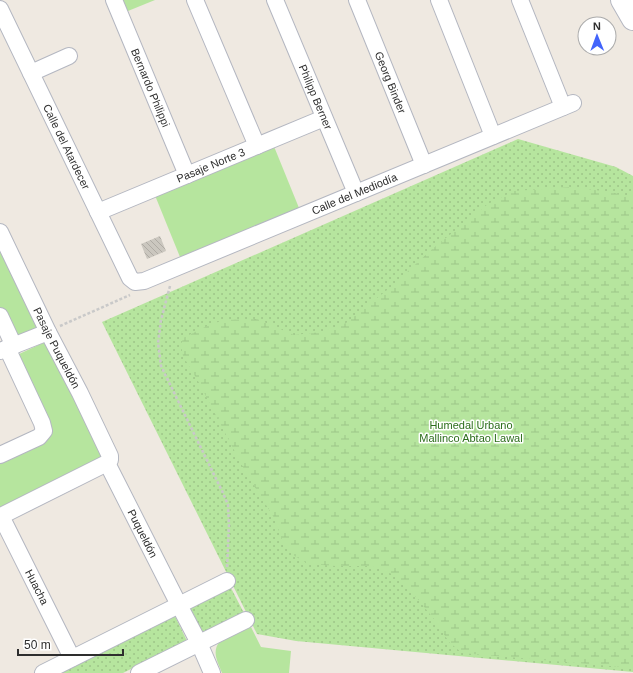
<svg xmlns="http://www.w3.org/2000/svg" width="633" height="673" font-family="Helvetica,sans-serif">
<defs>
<pattern id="grass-dots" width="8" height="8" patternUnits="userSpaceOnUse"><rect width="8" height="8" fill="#b6e59e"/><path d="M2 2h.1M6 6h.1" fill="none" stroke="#9dc588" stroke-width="1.8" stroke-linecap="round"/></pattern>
<pattern id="wetland-marsh" width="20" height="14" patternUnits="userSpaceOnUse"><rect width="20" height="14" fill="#b6e59e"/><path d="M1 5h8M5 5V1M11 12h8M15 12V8" fill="none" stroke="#9dc588"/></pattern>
<pattern id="building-back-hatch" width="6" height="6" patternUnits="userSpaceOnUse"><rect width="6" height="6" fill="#cbc7bf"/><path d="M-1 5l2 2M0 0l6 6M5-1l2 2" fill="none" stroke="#afaba4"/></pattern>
</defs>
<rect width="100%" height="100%" fill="#efe9e1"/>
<g fill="url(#grass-dots)">
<polygon points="518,139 616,167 633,176 633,672 296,641 257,634 102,322"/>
<polygon points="231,588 244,613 201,634 189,609"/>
<polygon points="175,616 187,641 123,673 59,673"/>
</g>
<polygon fill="url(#wetland-marsh)" points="572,187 610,192 633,197 633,668 462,653 449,642 434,619 411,591 392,574 371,566 336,566 308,564 293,555 283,542 273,516 246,473 198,381 183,356 181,345 183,338 209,325 224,320 257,319 294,335 321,332 346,323 392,286 431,250 488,204 514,191"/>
<g fill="#b6e59e">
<polygon points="117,0 155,0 123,13"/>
<polygon points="273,144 299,208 180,257 154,193"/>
<polygon points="0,238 41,327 20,337 13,336 0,308"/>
<polygon points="45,342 107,454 0,511 0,459 43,440 17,355"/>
<path d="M 251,627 L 261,647 L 291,651 L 289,673 L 222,673 C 218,662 211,652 220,641 Z"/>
</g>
<polygon fill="url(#building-back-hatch)" points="160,236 166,251 147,259 141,244"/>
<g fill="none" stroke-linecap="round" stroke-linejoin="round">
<defs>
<g id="minor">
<path id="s1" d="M 114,0 L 187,175"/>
<polyline points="195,0 257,146"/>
<path id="s2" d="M 275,0 L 356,193"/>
<path id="s3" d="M 357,0 L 424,165"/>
<polyline points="439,0 493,136"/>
<polyline points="520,0 563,107"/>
<path id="s4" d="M 0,9 L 130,278 L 135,282 L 144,281 L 573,103"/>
<polyline points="31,73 69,56"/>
<path id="s5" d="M 98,212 L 324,118"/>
<path id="s6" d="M 0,232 L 48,332 L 80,393 L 110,456 L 110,460 L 107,463"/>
<polyline points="0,316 14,346"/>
<polyline points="0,351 48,332"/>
<polyline points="0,455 39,437 44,431 42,423 7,348"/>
<path id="s7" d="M 107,463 L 179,605 L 199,643 L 212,673"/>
<polyline points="72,658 1,516 107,463"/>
<polyline points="43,673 227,581"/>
<polyline points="139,673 246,620"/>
</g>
<polyline id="secondary" points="622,0 633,19"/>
</defs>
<use href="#minor" stroke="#b4b7c1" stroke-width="18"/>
<use href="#secondary" stroke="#b4b7c1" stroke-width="24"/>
<g stroke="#c9c9c9" stroke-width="2.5" stroke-dasharray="3 2" stroke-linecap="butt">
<polyline points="170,286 161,320 158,343 161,366 223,493 228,505 229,525 227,568"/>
<polyline points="60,326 130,295"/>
</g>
<use href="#minor" stroke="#fff" stroke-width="16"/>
<use href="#secondary" stroke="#fff" stroke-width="22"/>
</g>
<g text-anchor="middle" stroke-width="3" stroke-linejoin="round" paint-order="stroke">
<g font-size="11" fill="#2e2e2e" stroke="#fff">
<text dy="4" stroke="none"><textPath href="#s3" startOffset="89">Georg Binder</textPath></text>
<text dy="4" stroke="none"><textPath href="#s1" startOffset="95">Bernardo Philippi</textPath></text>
<text dy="4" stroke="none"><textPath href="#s2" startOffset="105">Philipp Berner</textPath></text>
<text dy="4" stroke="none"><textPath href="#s4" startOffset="153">Calle del Atardecer</textPath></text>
<text dy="4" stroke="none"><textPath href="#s5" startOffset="122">Pasaje Norte 3</textPath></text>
<text dy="4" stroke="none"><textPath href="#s4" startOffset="542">Calle del Mediodía</textPath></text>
<text dy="4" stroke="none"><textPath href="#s6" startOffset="129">Pasaje Puqueldón</textPath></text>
<text dy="4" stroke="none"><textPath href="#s7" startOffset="79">Puqueldón</textPath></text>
<text transform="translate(37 587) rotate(63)" y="4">Huacha</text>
</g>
<g font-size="11" fill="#2c6e1b" stroke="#fff">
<text x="471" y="429">Humedal Urbano<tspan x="471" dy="13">Mallinco Abtao Lawal</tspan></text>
</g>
</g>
<g transform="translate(597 36) rotate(359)"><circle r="19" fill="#ffffff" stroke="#ababab"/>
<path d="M0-3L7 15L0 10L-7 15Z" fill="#4264fb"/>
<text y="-6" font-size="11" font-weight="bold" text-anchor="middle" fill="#2e2e2e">N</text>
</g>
<path d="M18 649v6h105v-6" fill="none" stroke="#2e2e2e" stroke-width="2"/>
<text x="24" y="649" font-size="12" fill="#2e2e2e" stroke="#ffffff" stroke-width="3" paint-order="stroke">50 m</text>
</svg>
